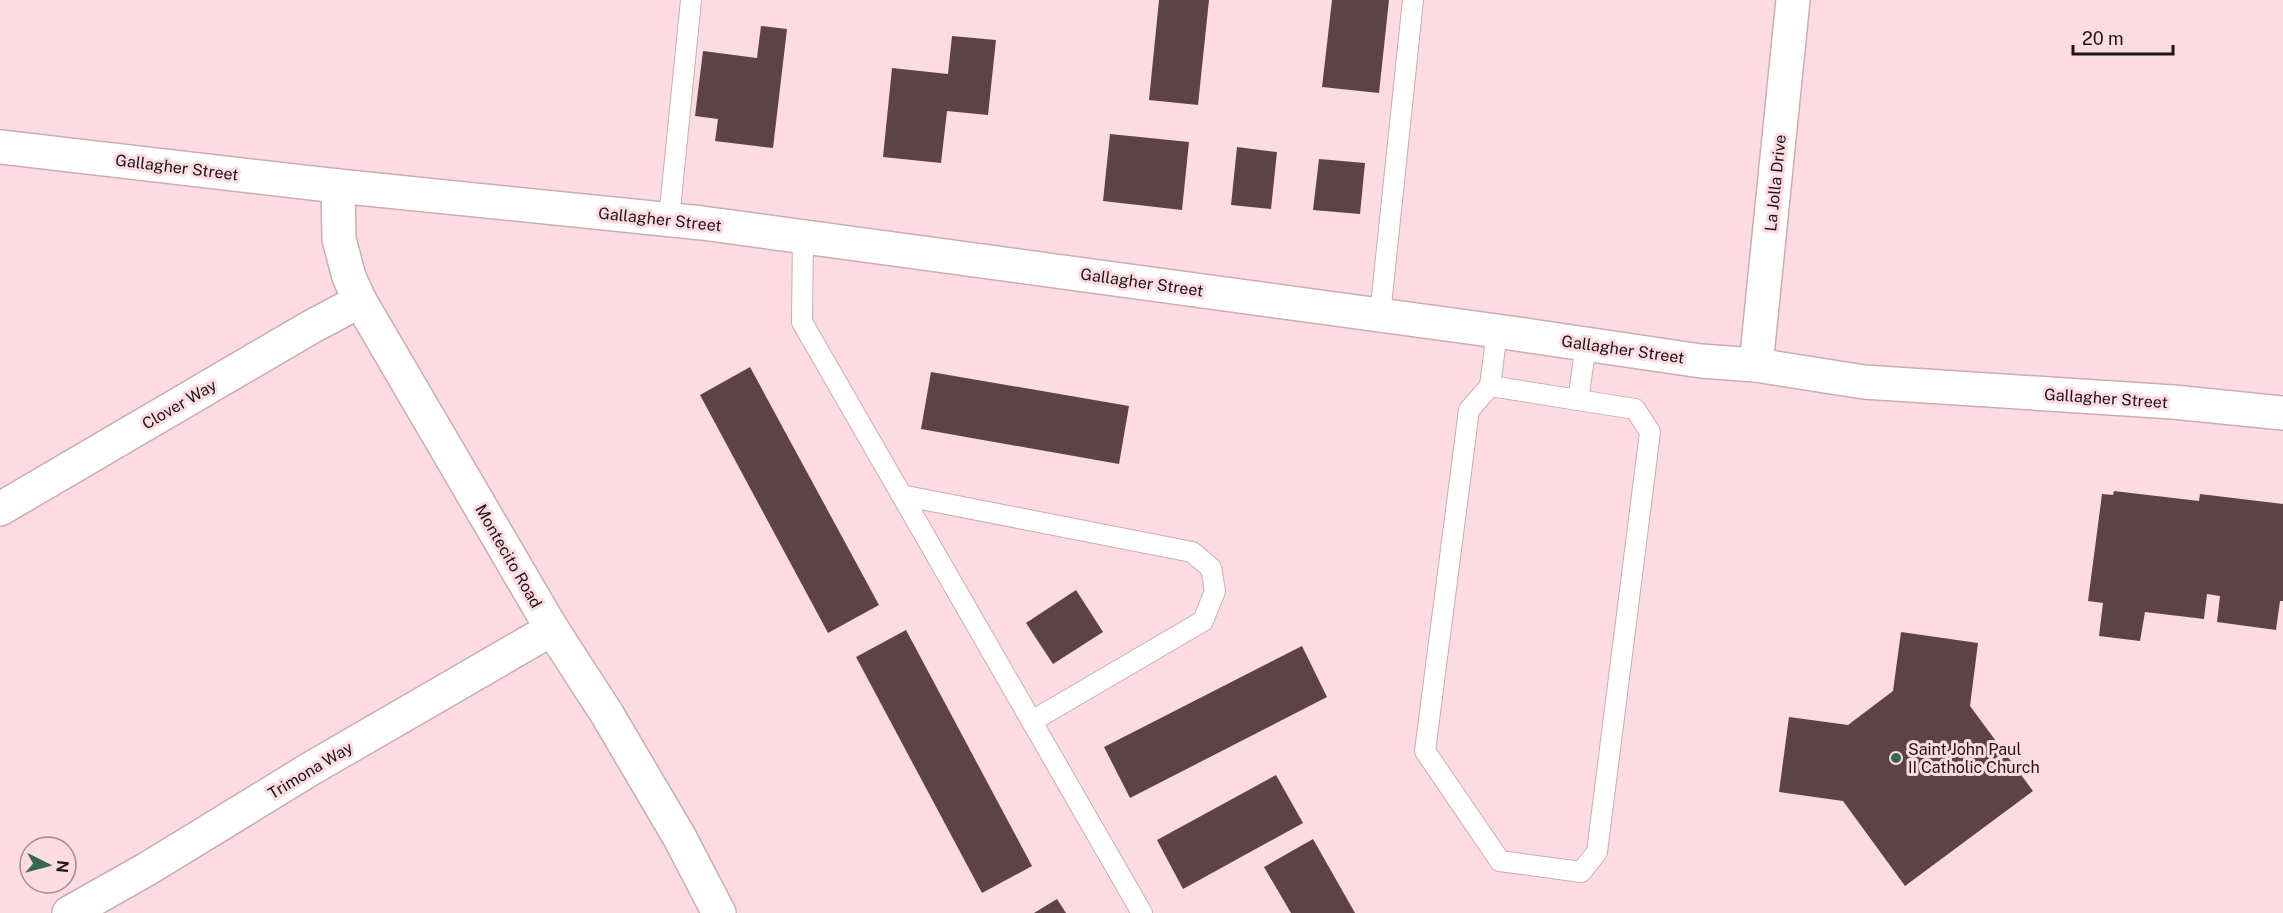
<svg xmlns="http://www.w3.org/2000/svg" width="2283" height="913" font-family="'Public Sans',sans-serif">
<rect width="100%" height="100%" fill="#fcdbe3"/>
<g fill="#5d4349">
<polygon points="1159,0 1209,0 1198,105 1149,100"/>
<polygon points="1332,0 1389,0 1379,93 1322,87"/>
<polygon points="761,26 787,29 773,148 715,141 718,119 695,116 703,51 757,58"/>
<polygon points="952,36 996,40 988,115 947,111 941,163 883,157 892,68 948,74"/>
<polygon points="1110,134 1189,142 1182,210 1103,201"/>
<polygon points="1237,147 1277,152 1271,209 1231,205"/>
<polygon points="1319,159 1365,163 1360,214 1313,210"/>
<polygon points="750,367 879,605 828,633 700,395"/>
<polygon points="931,372 1129,406 1119,464 921,429"/>
<polygon points="2114,491 2199,501 2200,494 2283,504 2283,601 2280,601 2276,630 2217,622 2220,596 2207,594 2204,619 2145,612 2140,641 2099,636 2103,603 2088,601 2102,494 2113,495"/>
<polygon points="1076,590 1103,632 1053,664 1026,623"/>
<polygon points="906,630 1032,866 982,893 856,657"/>
<polygon points="1901,632 1978,643 1970,706 2033,791 1905,886 1843,801 1779,792 1789,717 1848,725 1893,691"/>
<polygon points="1302,646 1327,697 1130,798 1104,747"/>
<polygon points="1276,775 1303,823 1183,889 1157,840"/>
<polygon points="1313,839 1355,913 1291,913 1264,867"/>
<polygon points="1057,899 1066,913 1034,913"/>
</g>
<g fill="none" stroke-linecap="round" stroke-linejoin="round">
<defs>
<g id="lane">
<polyline points="669,219 691,0"/>
<polyline points="803,236 802,322 1142,913"/>
<polyline points="1380,315 1413,0"/>
<polyline points="1497,331 1490,386 1578,400 1586,344"/>
<polyline points="1490,386 1469,410 1425,751 1500,861 1581,872 1597,852 1650,432 1635,409 1578,400"/>
<polyline points="901,495 1192,552 1211,568 1215,591 1203,621 1032,721"/>
</g>
<g id="street">
<polyline points="338,186 339,239 349,277 360,301 552,629 607,714 680,838 719,913"/>
<polyline points="1756,365 1793,0"/>
<polyline points="0,509 311,327 360,301"/>
<polyline points="69,913 147,869 312,768 552,629"/>
</g>
<polyline id="secondary" points="0,147 338,186 702,223 1497,331 1701,361 1756,365 1864,382 2173,402 2283,413"/>
</defs>
<use href="#lane" stroke="#ccacb4" stroke-width="22"/>
<use href="#street" stroke="#ccacb4" stroke-width="36"/>
<use href="#secondary" stroke="#ccacb4" stroke-width="36"/>
<use href="#lane" stroke="#fff" stroke-width="20"/>
<use href="#street" stroke="#fff" stroke-width="33"/>
<use href="#secondary" stroke="#fff" stroke-width="33"/>
</g>
<circle fill="#316952" stroke="#fcdbe3" stroke-width="2" cx="1896" cy="758" r="6"/>
<g text-anchor="middle" stroke-width="6" stroke-linejoin="round" paint-order="stroke">
<g font-size="16" fill="#1f1417" stroke="#fcdbe3">
<text transform="translate(177 167) rotate(7)" y="6">Gallagher Street</text>
<text transform="translate(1775 183) rotate(-84)" y="6">La Jolla Drive</text>
<text transform="translate(660 219) rotate(6)" y="6">Gallagher Street</text>
<text transform="translate(1142 282) rotate(8)" y="6">Gallagher Street</text>
<text transform="translate(1623 349) rotate(8)" y="6">Gallagher Street</text>
<text transform="translate(2106 398) rotate(4)" y="6">Gallagher Street</text>
<text transform="translate(179 404) rotate(-30)" y="6">Clover Way</text>
<text transform="translate(509 556) rotate(60)" y="6">Montecito Road</text>
<text transform="translate(310 770) rotate(-31)" y="6">Trimona Way</text>
</g>
<g font-size="16" fill="#1f1417" stroke="#fcdbe3" text-anchor="start">
<text x="1908" y="755">Saint John Paul<tspan x="1908" dy="18">II Catholic Church</tspan></text>
</g>
</g>
<g transform="translate(48 865) rotate(96)"><circle r="28" fill="#fcdbe3" stroke="#a48b91" stroke-width="1.5"/>
<path d="M0-4.5L10 22L0 15L-10 22Z" fill="#316952"/>
<text y="-9" font-size="16" font-weight="bold" text-anchor="middle" fill="#1f1417">N</text>
</g>
<path d="M2073 45v9h100v-9" fill="none" stroke="#1f1417" stroke-width="3"/>
<text x="2082" y="45" font-size="18" fill="#1f1417" stroke="#fcdbe3" stroke-width="4.5" paint-order="stroke">20 m</text>
</svg>
